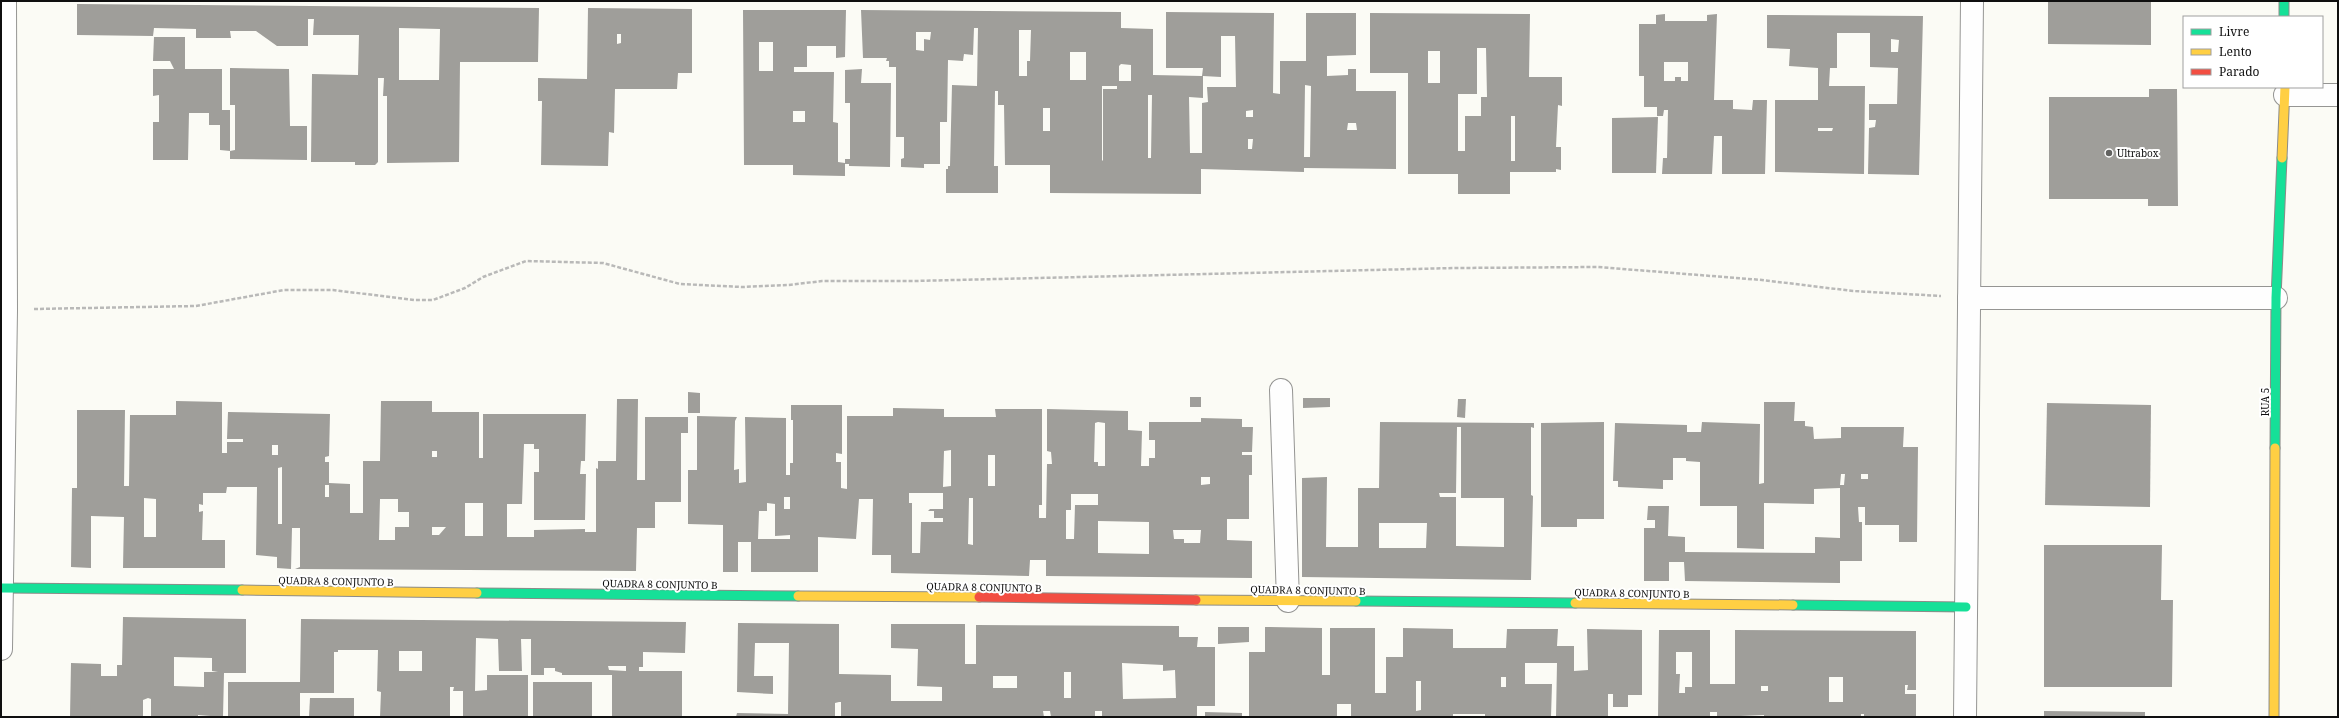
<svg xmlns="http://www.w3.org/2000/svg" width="2339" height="718" font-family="'Noto Serif',serif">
<rect width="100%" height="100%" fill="#fbfbf5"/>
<g fill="#9f9e9a" fill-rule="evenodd">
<polygon points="2048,1 2151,1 2151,45 2048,44"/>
<path d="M 77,4 L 539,8 L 538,62 L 460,62 L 459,162 L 387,163 L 387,96 L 383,96 L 384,78 L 378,78 L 378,162 L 375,165 L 355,165 L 355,162 L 311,162 L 312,74 L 358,75 L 359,35 L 313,35 L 314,19 L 308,19 L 308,46 L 277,46 L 256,31 L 230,31 L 231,38 L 196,38 L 196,29 L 154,28 L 153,36 L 77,35 ZM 399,28 L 440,29 L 439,80 L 399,80 Z"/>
<path d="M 588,8 L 692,9 L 692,73 L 678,73 L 677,89 L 615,89 L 614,133 L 609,132 L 608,166 L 541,165 L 542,101 L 538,101 L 538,78 L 587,79 ZM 617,34 L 621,34 L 621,43 L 617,44 Z"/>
<path d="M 743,10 L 846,10 L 845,57 L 836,58 L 836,46 L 807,46 L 807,67 L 794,67 L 794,72 L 834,72 L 833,122 L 838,123 L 838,162 L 845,163 L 845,159 L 850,159 L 850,103 L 845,103 L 845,70 L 862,69 L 861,83 L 891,83 L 890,167 L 849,166 L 849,164 L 845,164 L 845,176 L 793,175 L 793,165 L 744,165 ZM 759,42 L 773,42 L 773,71 L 759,71 ZM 793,111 L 805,111 L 805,122 L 793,122 Z"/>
<path d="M 861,10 L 1121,12 L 1121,28 L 1153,29 L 1153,75 L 1202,76 L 1203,68 L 1166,68 L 1166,12 L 1274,13 L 1273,93 L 1280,94 L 1280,61 L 1306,61 L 1306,13 L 1356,13 L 1356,55 L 1327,56 L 1327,76 L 1348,75 L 1348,69 L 1356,69 L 1356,91 L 1396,91 L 1396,169 L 1304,168 L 1304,172 L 1201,169 L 1201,194 L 1050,193 L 1050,165 L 1005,165 L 1004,105 L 998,105 L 998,91 L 995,91 L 994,166 L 998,166 L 998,193 L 946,193 L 946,169 L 948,169 L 948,166 L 950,166 L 952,85 L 977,86 L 978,28 L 974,28 L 973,55 L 964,54 L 963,61 L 948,60 L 947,122 L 940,122 L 940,164 L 924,164 L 924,168 L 901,167 L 901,159 L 904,158 L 904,137 L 896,137 L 896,67 L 889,67 L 889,61 L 886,61 L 887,58 L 863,58 ZM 1019,30 L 1031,30 L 1030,61 L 1027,61 L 1027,76 L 1019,76 ZM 916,32 L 931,32 L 930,40 L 924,39 L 924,51 L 916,50 ZM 1221,36 L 1235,36 L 1236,87 L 1207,87 L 1208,102 L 1202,103 L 1202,153 L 1190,153 L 1189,97 L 1203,98 L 1203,76 L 1221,77 ZM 1070,52 L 1086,52 L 1086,80 L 1070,80 ZM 1121,64 L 1131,65 L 1131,81 L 1119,81 L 1119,66 ZM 1305,85 L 1311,86 L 1310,157 L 1304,157 ZM 1102,86 L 1117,86 L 1117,89 L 1103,89 L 1103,161 L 1102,160 ZM 1148,95 L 1152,95 L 1151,158 L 1148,158 ZM 1043,108 L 1050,108 L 1050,131 L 1043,131 ZM 1253,110 L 1253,117 L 1246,117 L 1246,111 ZM 1348,123 L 1356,123 L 1357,130 L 1347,130 ZM 1248,139 L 1253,139 L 1252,149 L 1248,149 Z"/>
<path d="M 1370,13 L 1530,14 L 1529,77 L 1562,77 L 1562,106 L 1558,105 L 1556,147 L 1561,147 L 1561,170 L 1556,169 L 1556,172 L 1510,172 L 1510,194 L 1458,194 L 1458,174 L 1408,174 L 1408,73 L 1370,73 ZM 1477,48 L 1486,48 L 1487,97 L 1481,97 L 1481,116 L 1465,116 L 1465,151 L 1458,151 L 1458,94 L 1477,94 ZM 1428,51 L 1440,51 L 1440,83 L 1428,83 ZM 1511,116 L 1515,116 L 1515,161 L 1511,161 Z"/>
<path d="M 1665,14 L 1665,21 L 1707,21 L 1707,15 L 1717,14 L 1714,100 L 1733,100 L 1733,109 L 1752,110 L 1753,100 L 1767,100 L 1765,174 L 1722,174 L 1722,136 L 1714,136 L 1712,174 L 1662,174 L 1663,158 L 1667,158 L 1668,110 L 1664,110 L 1663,116 L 1657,116 L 1657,107 L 1644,107 L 1644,76 L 1639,76 L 1639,24 L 1656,24 L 1656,15 ZM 1664,62 L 1688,62 L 1688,81 L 1681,81 L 1681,77 L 1675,77 L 1675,81 L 1664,81 Z"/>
<path d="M 1767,15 L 1923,16 L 1919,175 L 1868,174 L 1869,128 L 1875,127 L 1876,120 L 1869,120 L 1869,104 L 1897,104 L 1898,68 L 1870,67 L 1870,33 L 1837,33 L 1837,68 L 1830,68 L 1829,86 L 1865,86 L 1864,174 L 1775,172 L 1775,100 L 1818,100 L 1818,68 L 1789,66 L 1790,49 L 1767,48 ZM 1891,39 L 1899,40 L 1898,52 L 1891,52 ZM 1818,128 L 1833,128 L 1832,131 L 1818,131 Z"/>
<polygon points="154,37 185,37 185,69 222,69 222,110 230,110 230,151 235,150 235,105 230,105 230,68 289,69 290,126 307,126 307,160 230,159 230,151 220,150 220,125 209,125 209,113 189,113 188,160 153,160 153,122 159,122 159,95 153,96 153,69 174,69 170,61 153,61"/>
<polygon points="2149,89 2177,89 2178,206 2148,206 2148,199 2049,199 2049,97 2149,97"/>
<polygon points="1658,117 1656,173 1612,173 1612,118"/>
<polygon points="688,392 700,393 700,413 688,413"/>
<rect x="1190" y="397" width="11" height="10"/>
<polygon points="1303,398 1330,398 1330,407 1303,408"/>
<path d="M 617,399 L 638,399 L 637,480 L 645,480 L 645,417 L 688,417 L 688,433 L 681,433 L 681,502 L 655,502 L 655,528 L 637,528 L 636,571 L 295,569 L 300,567 L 300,528 L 292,528 L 291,569 L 277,568 L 277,557 L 256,555 L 257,487 L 227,487 L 226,493 L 203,493 L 203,505 L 199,504 L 199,512 L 203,511 L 202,540 L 225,540 L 225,568 L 123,568 L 124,517 L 91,516 L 91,568 L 71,567 L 72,488 L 77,488 L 77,410 L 125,410 L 124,486 L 129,486 L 130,415 L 176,415 L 176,401 L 222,402 L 222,453 L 227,453 L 227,442 L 243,442 L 243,439 L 227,439 L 228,412 L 330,414 L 329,456 L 325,457 L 325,462 L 329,462 L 329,483 L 350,484 L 350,513 L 363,513 L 363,461 L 380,461 L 381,401 L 432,401 L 432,412 L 479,412 L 479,458 L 483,458 L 483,414 L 586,414 L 585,461 L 581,461 L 580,474 L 586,474 L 585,520 L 534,520 L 534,472 L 539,472 L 539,449 L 534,449 L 534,444 L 524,444 L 522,504 L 507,504 L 507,537 L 534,537 L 534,530 L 585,529 L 585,532 L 596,532 L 596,468 L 598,469 L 598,461 L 616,461 ZM 272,445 L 278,445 L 278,455 L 272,455 ZM 432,451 L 437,451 L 437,457 L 432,457 ZM 282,467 L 282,524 L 278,524 L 278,468 ZM 325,485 L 329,485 L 329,497 L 325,497 ZM 144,498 L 156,499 L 156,537 L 144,537 ZM 380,499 L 398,499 L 398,512 L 409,512 L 409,527 L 395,527 L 395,540 L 379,540 ZM 465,503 L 483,503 L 483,536 L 465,536 ZM 432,527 L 446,527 L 439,535 L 432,535 Z"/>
<polygon points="1458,399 1466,399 1465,418 1457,417"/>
<path d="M 1764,402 L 1795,402 L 1794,421 L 1805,421 L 1805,426 L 1813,427 L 1814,439 L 1841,438 L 1841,427 L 1904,427 L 1903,447 L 1918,447 L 1917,542 L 1899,542 L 1899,525 L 1865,525 L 1865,507 L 1858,507 L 1859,522 L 1862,522 L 1862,561 L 1840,561 L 1840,583 L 1685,581 L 1684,562 L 1669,562 L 1669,581 L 1644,581 L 1644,528 L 1655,528 L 1655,520 L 1647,520 L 1648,506 L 1669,506 L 1668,536 L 1685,537 L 1685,552 L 1815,553 L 1815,537 L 1840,538 L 1840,488 L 1814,489 L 1814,504 L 1764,503 L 1764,549 L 1737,548 L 1737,506 L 1700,506 L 1700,462 L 1686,461 L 1686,458 L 1673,458 L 1673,480 L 1663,480 L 1663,489 L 1618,487 L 1618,481 L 1613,481 L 1615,423 L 1687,425 L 1687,432 L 1701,432 L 1702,422 L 1760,424 L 1759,484 L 1764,483 ZM 1841,474 L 1845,474 L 1844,485 L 1840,485 ZM 1861,474 L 1868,474 L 1868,479 L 1861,479 Z"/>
<polygon points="2047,403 2151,405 2150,507 2045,505"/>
<path d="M 791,405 L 842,405 L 842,454 L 836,453 L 836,462 L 841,462 L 841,488 L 847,489 L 847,416 L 893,416 L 893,408 L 944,409 L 944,417 L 996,417 L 995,409 L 1042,409 L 1042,505 L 1039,505 L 1039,518 L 1046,518 L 1047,464 L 1052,464 L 1051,452 L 1047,451 L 1047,409 L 1128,411 L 1128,430 L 1142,431 L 1141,466 L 1149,466 L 1149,458 L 1155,458 L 1155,440 L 1149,440 L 1149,422 L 1201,422 L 1201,418 L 1242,419 L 1242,427 L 1253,427 L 1252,452 L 1242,452 L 1242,455 L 1252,455 L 1252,475 L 1249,475 L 1249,519 L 1227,519 L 1227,540 L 1252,541 L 1252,578 L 1046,576 L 1046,560 L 1030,560 L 1029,576 L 891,573 L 891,555 L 872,555 L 873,499 L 859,499 L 856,539 L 818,537 L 818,572 L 751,572 L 751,542 L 738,542 L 738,572 L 723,572 L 723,525 L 688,524 L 688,470 L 697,470 L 697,416 L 737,417 L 735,421 L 734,470 L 739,469 L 739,483 L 746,482 L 745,417 L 786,418 L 786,475 L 790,475 L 790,463 L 793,463 L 793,420 L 791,420 ZM 1098,422 L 1105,423 L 1105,466 L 1098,466 L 1098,462 L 1094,462 L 1095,423 ZM 951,450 L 951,486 L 943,487 L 944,451 ZM 988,455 L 995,455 L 995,486 L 988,486 ZM 1201,477 L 1210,477 L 1210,484 L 1201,485 ZM 909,493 L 943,493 L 943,509 L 930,509 L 928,511 L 934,511 L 934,518 L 943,518 L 943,522 L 921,522 L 920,553 L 912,553 L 912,503 L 909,503 ZM 1071,494 L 1098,494 L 1098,505 L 1075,505 L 1074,539 L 1066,539 L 1066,510 L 1071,510 ZM 784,497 L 790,497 L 790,509 L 784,509 ZM 969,498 L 973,498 L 973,545 L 968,544 ZM 767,503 L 775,504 L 775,536 L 790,535 L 790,539 L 758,539 L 759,511 L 767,511 ZM 1098,521 L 1149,522 L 1149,554 L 1098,553 ZM 1173,530 L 1201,530 L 1200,543 L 1184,543 L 1184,539 L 1174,539 Z"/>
<path d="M 1380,422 L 1534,423 L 1534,428 L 1531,427 L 1531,495 L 1533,496 L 1531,580 L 1302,577 L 1302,478 L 1327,477 L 1326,547 L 1358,547 L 1358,488 L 1379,488 ZM 1457,427 L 1461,427 L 1461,498 L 1504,498 L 1504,547 L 1456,546 L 1456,497 L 1440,497 L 1439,493 L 1456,493 ZM 1379,523 L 1427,523 L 1426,548 L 1379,548 Z"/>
<polygon points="1604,422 1604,519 1577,519 1577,527 1541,527 1541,423"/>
<polygon points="2044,545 2162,545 2161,600 2173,600 2172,687 2044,687"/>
<path d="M 123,617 L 246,619 L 246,673 L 224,673 L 223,717 L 198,715 L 198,717 L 151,717 L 151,699 L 148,698 L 143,700 L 143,717 L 70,717 L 71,663 L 101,664 L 101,676 L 117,676 L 117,665 L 122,665 ZM 174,657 L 212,658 L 212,671 L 218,672 L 204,672 L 204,687 L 174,686 Z"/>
<path d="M 301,619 L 686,622 L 685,653 L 643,652 L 643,667 L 639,667 L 639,671 L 682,671 L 682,717 L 612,717 L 612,675 L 562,675 L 562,673 L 555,671 L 555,668 L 544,668 L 544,675 L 531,675 L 531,639 L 521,639 L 522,671 L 499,671 L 498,639 L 476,638 L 475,691 L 487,690 L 487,675 L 528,675 L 528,717 L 463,717 L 463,691 L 453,691 L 454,687 L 450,687 L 450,717 L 380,717 L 381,692 L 377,691 L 378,650 L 338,650 L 338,652 L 334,652 L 334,693 L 300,693 L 300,717 L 228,717 L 228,682 L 300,682 ZM 399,651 L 422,651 L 422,671 L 399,671 ZM 608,666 L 626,666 L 626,671 L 609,670 Z"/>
<path d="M 738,623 L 839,624 L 839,674 L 891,675 L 891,701 L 942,701 L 942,687 L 917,686 L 918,649 L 891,648 L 891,624 L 965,624 L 965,664 L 976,664 L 976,625 L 1179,626 L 1179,637 L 1198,637 L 1197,647 L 1215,647 L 1215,706 L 1197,706 L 1197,717 L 1102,717 L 1102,711 L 1095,711 L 1095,717 L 1051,717 L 1050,711 L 1043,711 L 1044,717 L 841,717 L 841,702 L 839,702 L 835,703 L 835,717 L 736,717 L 737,713 L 788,714 L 789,643 L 755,643 L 754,676 L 773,676 L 773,694 L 737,692 ZM 1122,663 L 1163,665 L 1163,671 L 1175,670 L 1176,698 L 1123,699 ZM 1064,672 L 1071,672 L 1071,698 L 1064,698 ZM 993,676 L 1017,676 L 1017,688 L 993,688 Z"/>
<polygon points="1218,627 1249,627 1249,642 1218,644"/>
<path d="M 1265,627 L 1322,628 L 1322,675 L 1330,675 L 1330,628 L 1375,628 L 1375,693 L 1386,693 L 1386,657 L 1403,657 L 1403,628 L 1453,629 L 1453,648 L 1506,648 L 1507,629 L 1558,629 L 1557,646 L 1574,646 L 1574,671 L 1588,670 L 1587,629 L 1642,630 L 1642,695 L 1628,695 L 1628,707 L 1613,707 L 1613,694 L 1608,694 L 1608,717 L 1556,717 L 1557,663 L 1525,663 L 1525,684 L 1552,684 L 1551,717 L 1485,717 L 1485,714 L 1453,714 L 1453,717 L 1351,717 L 1351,704 L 1337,704 L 1337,717 L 1249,717 L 1249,652 L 1265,652 ZM 1501,677 L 1506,677 L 1506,687 L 1501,687 ZM 1416,681 L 1421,681 L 1421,710 L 1416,711 Z"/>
<path d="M 1659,630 L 1710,630 L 1710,684 L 1735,684 L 1735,630 L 1916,631 L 1916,690 L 1907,690 L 1908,685 L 1905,685 L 1905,694 L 1916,694 L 1916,717 L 1864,717 L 1864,714 L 1861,714 L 1861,717 L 1764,717 L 1764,715 L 1717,717 L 1717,712 L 1710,712 L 1710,717 L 1658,717 ZM 1676,652 L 1692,652 L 1692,687 L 1685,687 L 1685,693 L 1679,693 L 1680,674 L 1676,674 ZM 1829,677 L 1843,677 L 1843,702 L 1829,702 ZM 1761,686 L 1768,686 L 1768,691 L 1761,691 Z"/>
<rect x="533" y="682" width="59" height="35"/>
<polygon points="310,698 354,698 354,717 309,717"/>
<polygon points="2044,711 2145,712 2145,717 2044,717"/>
<polygon points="1205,712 1242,713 1242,717 1205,717"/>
</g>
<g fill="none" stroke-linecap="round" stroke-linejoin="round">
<defs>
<g id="street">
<polyline points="2285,95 2338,95"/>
<polyline points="1969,298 2276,298"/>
<polyline points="1281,390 1288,601"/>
<polyline points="1,649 6,310 5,1"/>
<polyline points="1965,717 1972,1"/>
</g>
<g id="fast">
<polyline points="2284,1 2284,17"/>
<polyline points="2275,448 2276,298 2282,158"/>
<polyline points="2,588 242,590"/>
<polyline points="477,593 798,596"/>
<polyline points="1356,601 1575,603"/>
<polyline points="1793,605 1966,607"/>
</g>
<g id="slow">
<polyline points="2282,158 2285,87"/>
<polyline points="242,590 477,593"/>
<polyline points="798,596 979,597"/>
<polyline points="1196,600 1356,601"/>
<polyline points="1575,603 1793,605"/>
<polyline points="2274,717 2275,448"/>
</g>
<polyline id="jam" points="979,597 1196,600"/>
</defs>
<use href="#street" stroke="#959593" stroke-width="24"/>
<use href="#fast" stroke="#8c8c89" stroke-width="11"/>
<use href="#slow" stroke="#8c8c89" stroke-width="11"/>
<use href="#jam" stroke="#8c8c89" stroke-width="11"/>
<polyline stroke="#b9b9b8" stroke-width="2.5" stroke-dasharray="4 2" stroke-linecap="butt" points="34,309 196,306 284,290 333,290 414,300 433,300 465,288 483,277 526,261 603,263 680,284 742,287 789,285 822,281 914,281 1456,268 1598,267 1762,280 1853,291 1941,296"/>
<use href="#street" stroke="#fefefe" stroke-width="22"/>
<use href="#fast" stroke="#16e098" stroke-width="9"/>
<use href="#slow" stroke="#ffcf43" stroke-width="9"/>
<use href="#jam" stroke="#f24e42" stroke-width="9"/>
</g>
<circle fill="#626260" stroke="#fff" stroke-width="1.5" cx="2109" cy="153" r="4"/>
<g text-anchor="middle" stroke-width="4" stroke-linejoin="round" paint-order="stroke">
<g font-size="10" fill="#0f0f0f" stroke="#fff" text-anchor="start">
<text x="2117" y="157">Ultrabox</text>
</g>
<g font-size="10" fill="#0f0f0f" stroke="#fff">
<text transform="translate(2265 402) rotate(-90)" y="4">RUA 5</text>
<text transform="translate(336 581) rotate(1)" y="4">QUADRA 8 CONJUNTO B</text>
<text transform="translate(660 584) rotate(1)" y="4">QUADRA 8 CONJUNTO B</text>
<text transform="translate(984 587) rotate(1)" y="4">QUADRA 8 CONJUNTO B</text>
<text transform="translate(1308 590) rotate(1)" y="4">QUADRA 8 CONJUNTO B</text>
<text transform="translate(1632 593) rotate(1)" y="4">QUADRA 8 CONJUNTO B</text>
</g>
</g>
<rect width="2339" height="718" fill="none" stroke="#0f0f0f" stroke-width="4"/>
<rect x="2183" y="16" width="140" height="72" fill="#ffffff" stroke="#9f9f9f"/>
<rect x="2191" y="29" width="20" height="6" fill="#16e098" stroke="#9f9f9f"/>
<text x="2219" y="36" font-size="12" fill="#0f0f0f">Livre</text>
<rect x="2191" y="49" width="20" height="6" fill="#ffcf43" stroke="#9f9f9f"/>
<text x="2219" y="56" font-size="12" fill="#0f0f0f">Lento</text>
<rect x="2191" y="69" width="20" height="6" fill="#f24e42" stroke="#9f9f9f"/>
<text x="2219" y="76" font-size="12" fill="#0f0f0f">Parado</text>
</svg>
